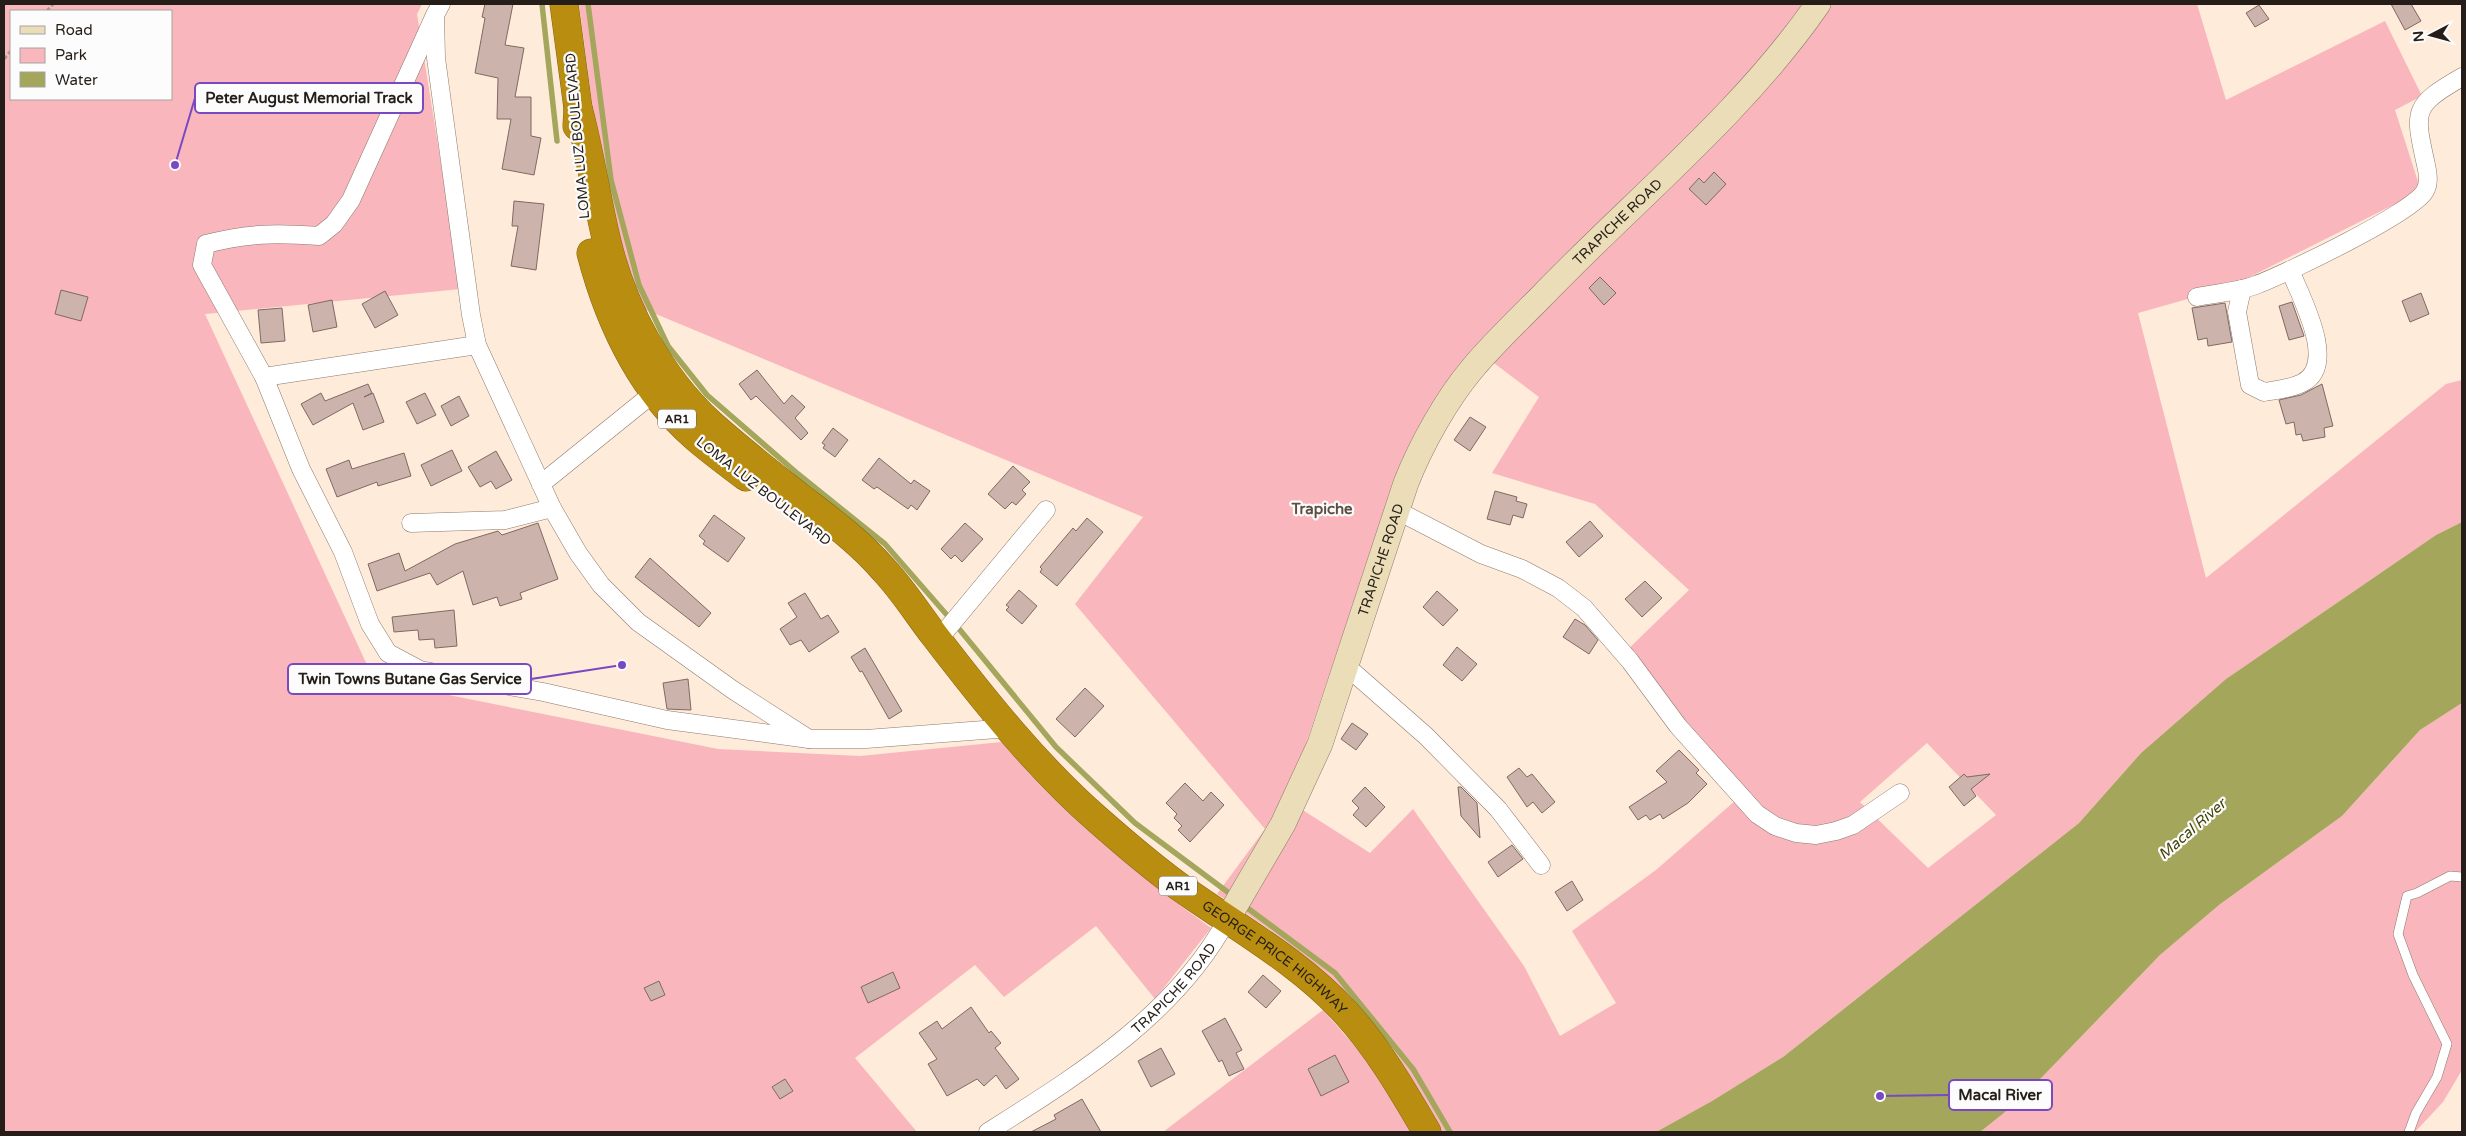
<svg xmlns="http://www.w3.org/2000/svg" width="2466" height="1136" font-family="'Varela Round',sans-serif">
<rect width="100%" height="100%" fill="#ffebda"/>
<g fill="#f9b6bc" fill-rule="evenodd">
<path d="M 4,4 L 422,4 L 417,14 L 461,289 L 205,314 L 374,680 L 718,749 L 860,756 L 1002,742 C 1062,815 1136,873 1211,928 L 1155,999 L 1096,926 L 1004,997 L 975,965 L 855,1058 L 917,1132 L 4,1132 ZM 11,11 L 171,11 L 171,99 L 11,99 Z"/>
<path d="M 579,4 L 2197,4 L 2226,100 L 2385,21 L 2422,96 L 2395,110 L 2421,191 L 2230,287 L 2138,313 L 2206,578 L 2446,384 L 2462,380 L 2462,522 L 2436,535 L 2226,679 L 2141,753 L 2079,823 L 1783,1057 L 1712,1101 L 1656,1132 L 1163,1132 L 1323,1010 L 1373,1067 L 1413,1132 L 1436,1119 C 1419,1092 1404,1063 1385,1037 C 1342,979 1277,933 1217,894 L 1265,829 L 1075,604 L 1143,517 L 639,307 C 602,211 593,105 579,4 ZM 1478,351 L 1539,397 L 1492,473 L 1595,504 L 1689,590 L 1618,659 L 1736,800 L 1656,870 L 1572,931 L 1616,1003 L 1560,1036 L 1524,966 L 1413,809 L 1370,853 L 1287,800 L 1401,462 ZM 1927,743 L 1996,815 L 1928,868 L 1860,802 Z"/>
<polygon points="2462,703 2462,1070 2443,1102 2415,1132 1980,1132 2019,1101 2160,955 2219,905 2342,816 2420,730"/>
</g>
<polygon fill="#a3a65b" points="2462,522 2462,703 2420,730 2342,816 2219,905 2160,955 2019,1101 1980,1132 1656,1132 1712,1101 1783,1057 2079,823 2141,753 2226,679 2436,535"/>
<g fill="none" stroke-linecap="round" stroke-linejoin="round">
<g stroke="#a3a65b" stroke-width="5.5">
<polyline points="542,4 557,141"/>
<polyline points="588,4 611,180 639,285 668,346 707,395 798,474 885,544 960,630 1056,747 1135,823 1233,896"/>
<polyline points="1242,904 1335,973 1413,1069 1450,1132"/>
</g>
</g>
<g fill="#ccb3ac" stroke="#806963">
<polygon points="485,4 513,4 505,45 524,48 515,97 531,97 531,136 541,138 534,175 502,169 511,119 497,119 498,78 475,73 485,18 482,17"/>
<polygon points="2391,4 2411,4 2421,21 2405,30"/>
<polygon points="2259,5 2269,19 2255,27 2246,13"/>
<polygon points="1714,172 1726,184 1706,205 1689,189 1699,178 1704,183"/>
<polygon points="514,201 544,204 536,270 511,266 518,226 512,226"/>
<polygon points="1600,277 1616,293 1604,305 1589,288"/>
<polygon points="61,290 88,297 81,321 55,314"/>
<polygon points="385,291 398,315 375,328 362,304"/>
<polygon points="2421,293 2429,314 2410,322 2402,301"/>
<polygon points="332,300 337,327 313,332 308,305"/>
<polygon points="2292,302 2304,336 2289,340 2279,306"/>
<polygon points="2225,303 2232,342 2208,346 2207,338 2198,340 2192,308"/>
<polygon points="282,308 285,341 261,343 258,310"/>
<polygon points="757,370 784,404 792,395 805,407 795,418 808,433 801,440 756,396 751,400 739,384"/>
<polygon points="368,384 372,393 364,397 373,393 384,422 363,430 353,403 313,425 301,404 321,393 325,401"/>
<polygon points="2322,384 2333,426 2324,428 2325,437 2303,441 2301,434 2296,435 2294,422 2286,424 2279,400 2301,395"/>
<polygon points="425,393 436,415 417,424 406,402"/>
<polygon points="459,396 469,416 451,426 441,406"/>
<polygon points="1470,417 1486,427 1470,451 1454,440"/>
<polygon points="833,428 848,440 835,457 823,448 825,445 822,443"/>
<polygon points="452,450 462,471 431,486 421,465"/>
<polygon points="496,451 512,480 496,489 491,481 480,487 468,467"/>
<polygon points="404,453 411,476 378,486 377,482 337,497 326,469 349,460 352,469"/>
<polygon points="879,458 911,484 914,480 930,491 917,510 911,505 908,509 877,487 874,489 862,480"/>
<polygon points="1013,466 1030,482 1022,490 1026,494 1016,505 1012,502 1005,509 988,494"/>
<polygon points="1495,491 1517,497 1516,501 1527,504 1523,518 1513,515 1510,525 1487,519"/>
<polygon points="714,515 745,538 728,562 703,544 705,541 699,536"/>
<polygon points="1087,518 1103,532 1057,586 1040,572 1042,569 1040,567 1073,528 1076,531"/>
<polygon points="1590,521 1603,536 1579,557 1566,542"/>
<polygon points="538,523 558,579 520,593 522,599 500,606 497,597 473,605 463,571 437,585 430,573 377,591 368,564 399,553 405,571 455,544 498,531 502,535"/>
<polygon points="965,523 983,539 962,562 955,555 951,559 941,549"/>
<polygon points="650,558 711,613 699,627 635,577"/>
<polygon points="1645,581 1662,598 1642,617 1625,599"/>
<polygon points="1019,590 1037,606 1022,624 1006,610 1009,607 1006,605"/>
<polygon points="1437,591 1458,610 1443,626 1423,607"/>
<polygon points="805,593 821,619 828,615 839,632 809,652 801,640 790,645 780,629 797,617 788,603"/>
<polygon points="454,610 457,646 435,648 434,639 419,640 418,630 394,632 392,617"/>
<polygon points="1575,619 1585,625 1598,640 1589,654 1563,637"/>
<polygon points="1457,647 1477,664 1462,681 1443,665"/>
<polygon points="865,648 902,711 889,719 862,671 860,672 851,657"/>
<polygon points="688,679 691,710 667,709 663,683"/>
<polygon points="1085,688 1104,706 1075,737 1056,719"/>
<polygon points="1352,723 1368,734 1356,750 1341,739"/>
<polygon points="1679,750 1699,770 1696,773 1707,784 1688,803 1663,819 1660,814 1650,820 1646,815 1638,820 1629,807 1667,782 1656,771"/>
<polygon points="1519,768 1527,777 1532,774 1555,802 1542,813 1533,802 1527,807 1507,777"/>
<polygon points="1964,774 1967,777 1990,774 1971,789 1976,796 1964,806 1949,787"/>
<polygon points="1185,783 1203,801 1211,792 1224,805 1190,842 1178,830 1182,826 1174,818 1177,814 1166,803"/>
<polygon points="1365,787 1385,807 1366,827 1353,815 1359,808 1352,801"/>
<polygon points="1458,787 1461,787 1477,803 1480,838 1461,816"/>
<polygon points="1512,845 1523,859 1498,877 1488,862"/>
<polygon points="1572,881 1583,900 1567,911 1555,892"/>
<polygon points="893,972 900,988 868,1003 861,987"/>
<polygon points="1263,975 1281,991 1266,1008 1248,992"/>
<polygon points="659,981 665,995 651,1001 644,988"/>
<polygon points="971,1007 989,1033 991,1031 1001,1043 995,1048 1019,1079 1006,1089 996,1075 984,1086 977,1079 947,1096 928,1064 937,1059 919,1033 937,1021 942,1029"/>
<polygon points="1225,1018 1242,1050 1236,1053 1244,1069 1229,1076 1222,1060 1219,1062 1202,1031"/>
<polygon points="1161,1048 1175,1074 1151,1087 1138,1061"/>
<polygon points="1335,1055 1349,1082 1321,1096 1308,1069"/>
<polygon points="785,1079 793,1091 780,1099 772,1087"/>
<polygon points="1082,1099 1101,1132 1031,1132 1056,1119 1054,1115"/>
</g>
<g fill="none" stroke-linecap="round" stroke-linejoin="round">
<defs>
<polyline id="lane" points="2409,1132 2416,1113 2437,1077 2447,1044 2413,975 2398,934 2407,896 2417,893 2450,876 2462,877"/>
<g id="street">
<polyline points="441,4 435,15 436,58 471,315 477,345 552,508 578,553 601,585 638,622 733,690 809,739 866,739 1010,728"/>
<path d="M 435,15 L 351,200 L 334,224 L 319,236 C 275,233 249,233 206,244 L 202,265 L 264,377 L 301,469 L 343,552 L 370,624 L 388,653 L 420,670 L 543,692 L 667,720 L 809,739"/>
<path d="M 2242,289 L 2237,312 L 2250,385 L 2264,392 C 2276,390 2290,389 2302,383 C 2339,365 2300,296 2290,270"/>
<path d="M 2197,297 C 2216,293 2238,292 2256,285 C 2285,274 2413,213 2425,191 C 2429,184 2428,173 2426,165 C 2414,110 2412,106 2462,77"/>
<polyline points="264,377 477,345"/>
<polyline points="541,484 661,387"/>
<polyline points="1396,510 1481,554 1522,569 1558,588 1584,608 1630,661 1678,726 1757,814 1775,826 1796,833 1816,835 1836,831 1853,825 1900,793"/>
<polyline points="411,523 505,520 552,508"/>
<polyline points="938,640 1046,510"/>
<polyline points="1345,665 1426,736 1498,809 1541,865"/>
<path id="s1" d="M 988,1132 C 1078,1075 1176,1015 1228,918"/>
</g>
<g id="secondary">
<path id="s2" d="M 1228,918 L 1283,824 L 1320,744 L 1406,483 C 1421,445 1446,400 1472,369 C 1493,344 1517,321 1540,298 C 1633,201 1741,115 1818,4"/>
</g>
<g id="highway">
<polyline points="564,4 578,108 577,126"/>
<path id="s3" d="M 578,108 C 590,152 596,197 607,242 C 623,309 660,377 711,424 C 740,450 771,474 801,498 C 830,520 860,542 884,570 C 903,590 917,613 934,635 C 983,699 1037,767 1098,820 C 1123,842 1150,865 1177,885 C 1234,926 1299,961 1346,1013 C 1379,1049 1403,1091 1427,1132"/>
<path d="M 591,253 C 609,322 641,389 695,437 C 711,451 729,464 746,477"/>
</g>
</defs>
<use href="#lane" stroke="#8c7a6c" stroke-width="10"/>
<use href="#street" stroke="#8c7a6c" stroke-width="19"/>
<use href="#secondary" stroke="#8c7a6c" stroke-width="26"/>
<use href="#highway" stroke="#856713" stroke-width="29"/>
<g stroke="#a49589" stroke-width="3" stroke-dasharray="4 2.5" stroke-linecap="butt">
<polyline points="47,11 53,4"/>
<polyline points="4,59 11,51"/>
</g>
<use href="#lane" stroke="#fff" stroke-width="9"/>
<use href="#street" stroke="#fff" stroke-width="18"/>
<use href="#secondary" stroke="#eaddb7" stroke-width="25"/>
<use href="#highway" stroke="#b98e10" stroke-width="28"/>
</g>
<g text-anchor="middle" stroke-width="4.5" stroke-linejoin="round" paint-order="stroke">
<g fill="#fcfcfc" stroke="#66615c" stroke-width="1">
<rect x="658" y="409.5" width="38" height="19" rx="4"/>
<rect x="1159" y="876.5" width="38" height="19" rx="4"/>
</g>
<g font-size="12" font-weight="bold" fill="#251e18">
<text x="677" y="423">AR1</text>
<text x="1178" y="890">AR1</text>
</g>
<g font-size="14" fill="#251e18" stroke="#fcfcfc">
<text transform="translate(577 136) rotate(-95)" y="5">LOMA LUZ BOULEVARD</text>
<text dy="5" stroke="none"><textPath href="#s2" startOffset="811">TRAPICHE ROAD</textPath></text>
<text transform="translate(764 491) rotate(38)" y="5">LOMA LUZ BOULEVARD</text>
<text dy="5" stroke="none"><textPath href="#s2" startOffset="391">TRAPICHE ROAD</textPath></text>
<text dy="5" stroke="none"><textPath href="#s3" startOffset="1130">GEORGE PRICE HIGHWAY</textPath></text>
<text dy="5" stroke="none"><textPath href="#s1" startOffset="236">TRAPICHE ROAD</textPath></text>
</g>
<g font-size="15" font-weight="bold" fill="#5e4e40" stroke="#fcfcfc">
<text x="1322" y="514">Trapiche</text>
</g>
<g font-size="15" font-style="italic" fill="#424306" stroke="#fcfcfc">
<text transform="translate(2192 829) rotate(-41)" y="5">Macal River</text>
</g>
</g>
<path fill="none" stroke="#7849c1" stroke-width="2" d="M175 165L195 98M622 665L531 679M1880 1096L1949 1095"/>
<g fill="#7849c1" stroke="#fcfcfc" stroke-width="2">
<circle cx="175" cy="165" r="5"/>
<circle cx="622" cy="665" r="5"/>
<circle cx="1880" cy="1096" r="5"/>
</g>
<g fill="#fcfcfc" stroke="#7849c1" stroke-width="2">
<rect x="195" y="83" width="228" height="30" rx="5"/>
<rect x="288" y="664" width="243" height="30" rx="5"/>
<rect x="1949" y="1080" width="103" height="30" rx="5"/>
</g>
<g font-size="15" text-anchor="middle" font-weight="bold" fill="#251e18">
<text x="309" y="103">Peter August Memorial Track</text>
<text x="410" y="684">Twin Towns Butane Gas Service</text>
<text x="2000" y="1100">Macal River</text>
</g>
<rect width="2466" height="1136" fill="none" stroke="#251e18" stroke-width="10"/>
<rect x="10" y="10" width="162" height="90" fill="#fcfcfc" stroke="#a6a3a1"/>
<rect x="20" y="26" width="25" height="8" fill="#eaddb7" stroke="#a6a3a1"/>
<text x="55" y="35" font-size="15" fill="#251e18">Road</text>
<rect x="20" y="48" width="25" height="15" fill="#f9b6bc" stroke="#a6a3a1"/>
<text x="55" y="60" font-size="15" fill="#251e18">Park</text>
<rect x="20" y="72" width="25" height="15" fill="#a3a65b" stroke="#a6a3a1"/>
<text x="55" y="85" font-size="15" fill="#251e18">Water</text>
<g transform="translate(2431 35) rotate(264)" stroke="#fcfcfc" stroke-width="4" paint-order="stroke">
<path d="M0-4L9 19L0 12L-9 19Z" fill="#251e18"/>
<text y="-8" font-size="14" font-weight="bold" text-anchor="middle" fill="#251e18">N</text>
</g>
</svg>
